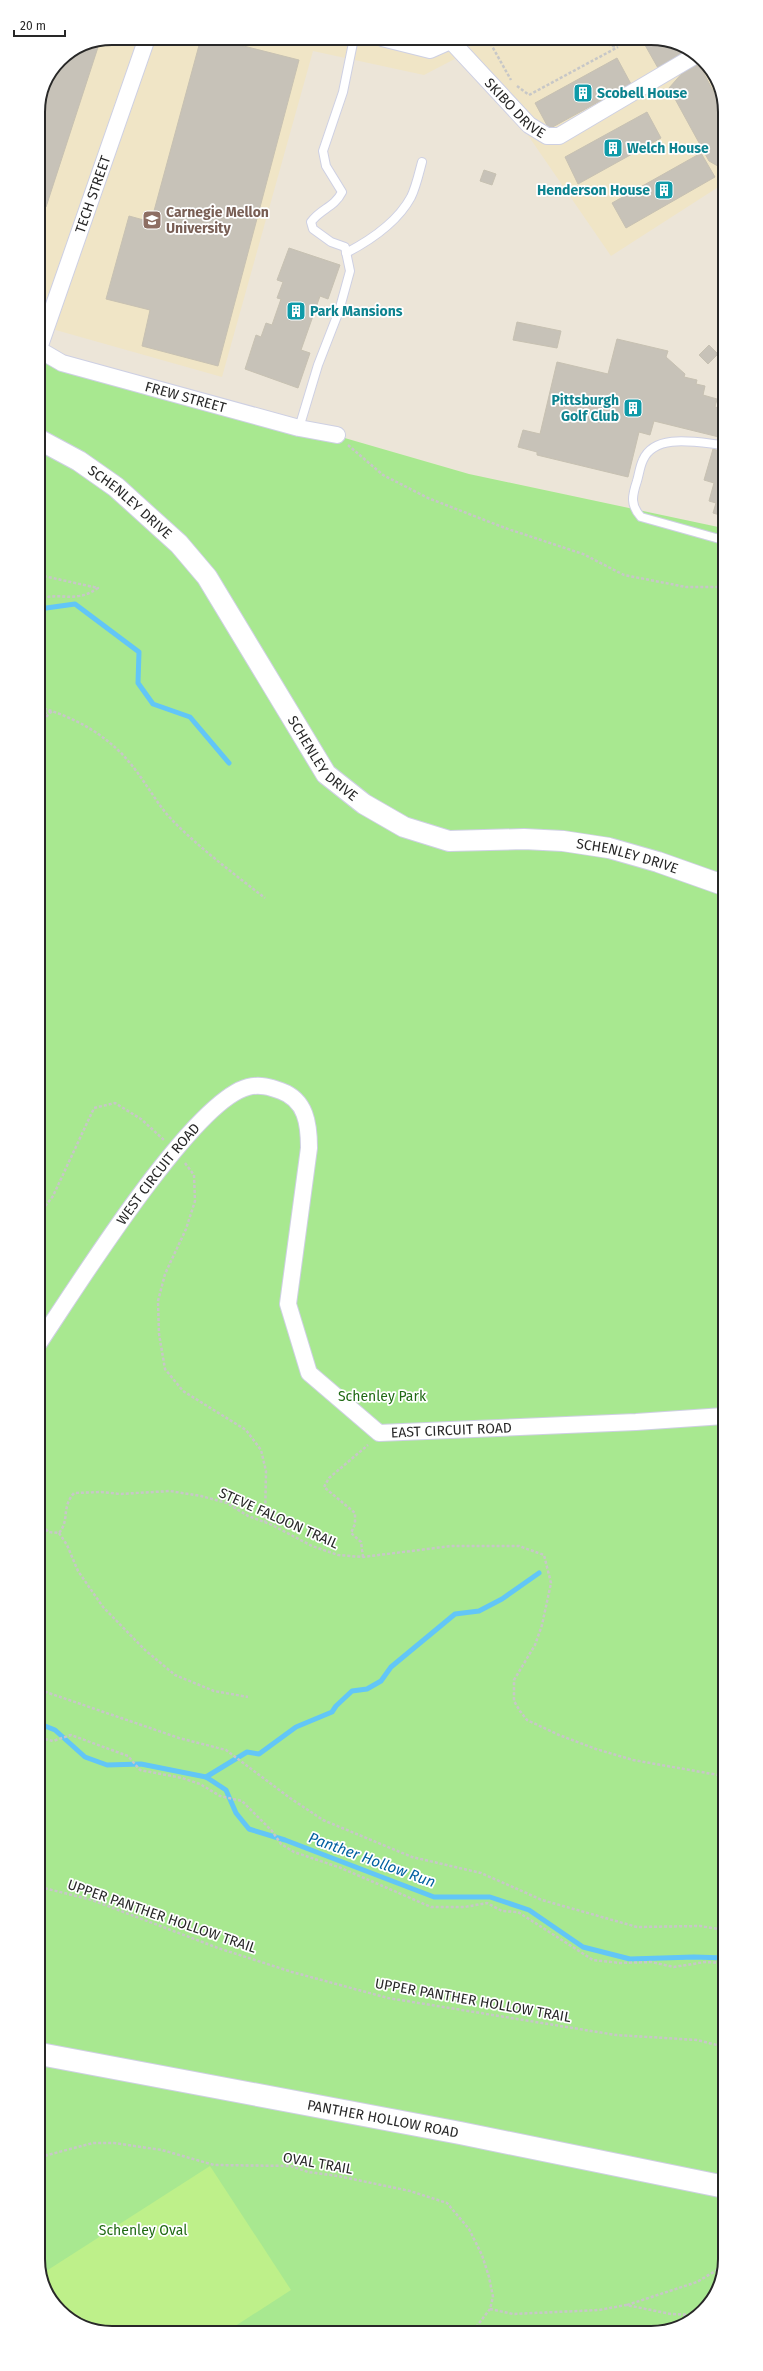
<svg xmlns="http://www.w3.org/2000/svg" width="763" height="2371" font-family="'Fira Sans',sans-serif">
<rect width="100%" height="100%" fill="#ece5d8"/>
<polygon fill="#f0e5c6" points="112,38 656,38 700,56 723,93 723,184 611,256 470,51 424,75 313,51 222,377 38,325 38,112 44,84 60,60 84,44"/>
<polygon fill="#a8e890" points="38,349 469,474 723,528 725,2259 710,2304 670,2331 107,2333 63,2315 40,2278"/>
<polygon fill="#bef08a" points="210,2166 291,2290 226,2332 107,2333 63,2315 40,2275"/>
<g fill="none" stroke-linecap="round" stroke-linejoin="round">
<g stroke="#62c6f7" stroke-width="5">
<polyline points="39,609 75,604 139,652 138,683 153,704 190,717 229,763"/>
<polyline points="40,1724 55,1730 85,1757 107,1765 141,1764 206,1777 226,1790 236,1813 249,1829 285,1840 434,1897 490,1897 529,1910 583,1947 630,1959 694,1957 725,1958"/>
<polyline points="206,1777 247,1752 259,1754 296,1727 332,1712 336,1706 352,1691 367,1689 381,1681 391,1667 455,1614 479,1611 502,1599 539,1573"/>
</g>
</g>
<g fill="#c7c2b8" stroke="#c7c1b2">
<polygon points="201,38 212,38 299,60 218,366 142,346 150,310 106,299 129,216 151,222"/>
<polygon points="641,38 656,38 686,53 658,68"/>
<polygon points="100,41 46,207 42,206 38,214 38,112 44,84 60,60 84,44"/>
<polygon points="617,58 631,84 549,129 535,103"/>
<polygon points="692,62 701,68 717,98 723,93 723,169 709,161 669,88"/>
<polygon points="647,112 661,138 578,184 565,157"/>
<polygon points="701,153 715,177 626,228 612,203"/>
<polygon points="484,170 496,174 492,185 480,181"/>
<polygon points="289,248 340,265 328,299 320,296 301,350 310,353 298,388 245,369 256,335 261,337 266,323 272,325 281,299 277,298 283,282 277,280"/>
<polygon points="517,322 561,331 557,348 513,340"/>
<polygon points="617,339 668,351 666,357 685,374 684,377 697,380 696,384 705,386 703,395 717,399 715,407 723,409 723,438 654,421 650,435 639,432 628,477 537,455 537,452 518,447 523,430 540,434 557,362 608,374"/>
<polygon points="709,345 718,354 708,364 699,355"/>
<polygon points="713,449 723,452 723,516 713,513 716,503 709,501 714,483 704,480"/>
</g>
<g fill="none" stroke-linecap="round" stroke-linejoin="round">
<defs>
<g id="service">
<path d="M 346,253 C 371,240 397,223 411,197 C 416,187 419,173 422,162"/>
<path d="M 299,428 L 318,365 L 339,311 L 350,271 L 345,247 L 331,242 L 313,229 L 311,222 C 321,208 334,208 342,192 L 326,166 L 323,151 L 343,92 L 354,38"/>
<path d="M 723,445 C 700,443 655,432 643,460 C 640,466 639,474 637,481 C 632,496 630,505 641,517 L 723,540"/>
</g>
<g id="minor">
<polyline points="382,38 430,50 457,38"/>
<path id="s1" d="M 451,41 L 529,125 L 547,136 L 559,136 L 696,55"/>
<path id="s2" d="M 38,349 L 62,363 L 299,428 L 337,435"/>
<path id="s3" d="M 38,351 L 147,38"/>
<path id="s4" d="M 39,1343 C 74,1291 192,1101 248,1087 C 260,1084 270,1087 281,1091 C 306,1100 309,1124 309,1148 L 288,1304 L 309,1373 L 379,1433 L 636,1422 L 724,1416"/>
</g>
<g id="tertiary">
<path id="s5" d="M 38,439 L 79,461 L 116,487 L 179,544 L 207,577 L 326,774 L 364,804 L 404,827 L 449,841 L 524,839 L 563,841 L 609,848 L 658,862 L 723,885"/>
</g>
<g id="secondary">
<path id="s6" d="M 40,2054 L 460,2133 L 725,2187"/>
</g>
</defs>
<use href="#service" stroke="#ced0e3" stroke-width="10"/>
<use href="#minor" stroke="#ced0e3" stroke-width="18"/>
<use href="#tertiary" stroke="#ced0e3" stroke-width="22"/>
<use href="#secondary" stroke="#ced0e3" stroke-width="24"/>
<g stroke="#c7c7c7" stroke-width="2.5" stroke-dasharray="3 2" stroke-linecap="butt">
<polyline points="583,38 617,47"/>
<polyline points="614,38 618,46"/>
<polyline points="488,39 511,80"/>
<polyline points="517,86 529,95 618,47"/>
<polyline points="348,445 383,475 428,498 505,528 583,554 624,575 686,587 723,587"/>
<path d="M 39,575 L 98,588 C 73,605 60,590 39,600"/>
<path d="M 39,707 C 74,717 106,734 130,763 C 146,782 157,805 174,822 C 202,850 234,874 265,898"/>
<polyline points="39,715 52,711"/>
<polyline points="39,724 52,711"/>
<polyline points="185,1163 194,1175 195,1201 186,1229 165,1274 158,1301 159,1334 165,1369 183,1391 246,1430 261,1450 266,1471 265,1522"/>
<polyline points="39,1214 53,1196 94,1108 115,1103 141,1119 164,1140"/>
<path d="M 40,1521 L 48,1532 L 59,1533 C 70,1520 61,1508 74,1493 L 101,1492 L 120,1494 L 170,1491 L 201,1496 L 227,1503 L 248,1516 L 270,1524 L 312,1546 L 338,1555 L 363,1557 L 451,1546 L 519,1546 L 544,1555 L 551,1583 L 542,1625 L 535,1645 L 514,1680 L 514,1701 L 520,1711 L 527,1720 L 559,1735 L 596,1749 L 633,1760 L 724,1776"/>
<polyline points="59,1533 67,1545 78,1571 103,1607 145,1650 175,1675 214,1691 248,1697"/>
<polyline points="363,1557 361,1542 351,1533 355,1524 355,1513 324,1487 329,1478 368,1445"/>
<polyline points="40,1690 179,1738 226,1750 290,1798 323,1820 412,1857 481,1873 542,1900 637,1927 700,1926 725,1930"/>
<polyline points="40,1738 53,1741 71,1735 128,1756 140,1770 182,1778 200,1784 220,1796 242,1801 272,1831 281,1844 294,1852 341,1868 431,1907 465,1907 487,1903 502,1911 518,1912 593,1960 620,1963 651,1962 674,1967 705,1962 725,1963"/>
<polyline points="40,1887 92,1900 218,1948 292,1972 388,1998 616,2035 697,2040 725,2047"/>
<polyline points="40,2150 46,2155"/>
<polyline points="40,2157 93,2143 114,2143 162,2150 214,2165 291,2166 308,2172 338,2176 410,2191 447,2203 469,2229 482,2255 489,2277 493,2297 490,2309 473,2331"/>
<polyline points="627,2305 697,2282 722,2267"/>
<polyline points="490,2309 513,2314 599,2310 626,2305 671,2314 692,2315"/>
</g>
<use href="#service" stroke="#fff" stroke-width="8"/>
<use href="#minor" stroke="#fff" stroke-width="16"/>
<use href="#tertiary" stroke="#fff" stroke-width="20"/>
<use href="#secondary" stroke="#fff" stroke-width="22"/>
</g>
<defs>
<symbol id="building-square" viewBox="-11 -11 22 22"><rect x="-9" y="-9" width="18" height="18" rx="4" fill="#0f9aa8" stroke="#fff"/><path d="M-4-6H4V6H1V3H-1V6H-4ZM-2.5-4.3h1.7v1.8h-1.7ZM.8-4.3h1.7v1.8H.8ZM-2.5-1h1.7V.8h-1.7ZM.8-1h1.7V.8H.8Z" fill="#fff"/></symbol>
<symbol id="university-square" viewBox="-11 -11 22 22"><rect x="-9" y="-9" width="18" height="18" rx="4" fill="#8d6e63" stroke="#fff"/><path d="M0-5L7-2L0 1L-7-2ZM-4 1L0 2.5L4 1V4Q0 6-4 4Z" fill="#fff"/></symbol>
</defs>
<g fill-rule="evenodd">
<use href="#building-square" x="572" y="82" width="22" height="22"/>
<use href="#building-square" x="602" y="137" width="22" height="22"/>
<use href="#building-square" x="653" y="179" width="22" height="22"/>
<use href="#university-square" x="141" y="209" width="22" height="22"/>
<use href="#building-square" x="285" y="300" width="22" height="22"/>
<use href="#building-square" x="622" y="397" width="22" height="22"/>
</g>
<g text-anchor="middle" stroke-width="3.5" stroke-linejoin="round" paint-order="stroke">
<g font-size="14" font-weight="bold" fill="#0d838f" stroke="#fff" text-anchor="start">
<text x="597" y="98">Scobell House</text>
<text x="627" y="153">Welch House</text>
<text x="650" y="195" text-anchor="end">Henderson House</text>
<text x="310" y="316">Park Mansions</text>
<text x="619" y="405" text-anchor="end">Pittsburgh<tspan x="619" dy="16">Golf Club</tspan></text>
</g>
<g font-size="14" fill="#282828" stroke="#fff">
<text dy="5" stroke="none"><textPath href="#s1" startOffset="93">SKIBO DRIVE</textPath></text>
<text dy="5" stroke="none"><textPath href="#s3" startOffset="166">TECH STREET</textPath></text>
<text dy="5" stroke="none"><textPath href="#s2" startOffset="156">FREW STREET</textPath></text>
<text dy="5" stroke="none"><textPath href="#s5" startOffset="112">SCHENLEY DRIVE</textPath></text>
<text dy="5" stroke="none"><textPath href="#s5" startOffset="436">SCHENLEY DRIVE</textPath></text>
<text dy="5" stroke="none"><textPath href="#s5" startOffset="772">SCHENLEY DRIVE</textPath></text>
<text dy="5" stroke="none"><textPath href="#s4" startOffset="207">WEST CIRCUIT ROAD</textPath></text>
<text dy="5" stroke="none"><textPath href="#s4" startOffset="830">EAST CIRCUIT ROAD</textPath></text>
<text transform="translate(279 1518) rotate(24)" y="5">STEVE FALOON TRAIL</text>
<text transform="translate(162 1916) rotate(19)" y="5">UPPER PANTHER HOLLOW TRAIL</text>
<text transform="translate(473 2000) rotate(10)" y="5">UPPER PANTHER HOLLOW TRAIL</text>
<text dy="5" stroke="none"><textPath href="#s6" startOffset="349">PANTHER HOLLOW ROAD</textPath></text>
<text transform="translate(318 2163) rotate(10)" y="5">OVAL TRAIL</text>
</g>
<g font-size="14" font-weight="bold" fill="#785e54" stroke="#fff" text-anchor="start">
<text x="166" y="217">Carnegie Mellon<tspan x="166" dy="16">University</tspan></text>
</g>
<g font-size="14" fill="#206a14" stroke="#fff">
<text x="382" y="1401">Schenley Park</text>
<text x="143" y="2235">Schenley Oval</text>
</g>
<g font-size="15" font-style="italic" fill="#0361a1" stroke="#fff">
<text transform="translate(372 1860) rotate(20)" y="5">Panther Hollow Run</text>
</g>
</g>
<path d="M0 0H763V2371H0ZM112 45H651A67 67 0 0 1 718 112V2259A67 67 0 0 1 651 2326H112A67 67 0 0 1 45 2259V112A67 67 0 0 1 112 45Z" fill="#fff" fill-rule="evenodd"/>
<path fill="none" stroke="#282828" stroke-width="2" d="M112 45H651A67 67 0 0 1 718 112V2259A67 67 0 0 1 651 2326H112A67 67 0 0 1 45 2259V112A67 67 0 0 1 112 45Z"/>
<path d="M14 30v6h51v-6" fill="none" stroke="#282828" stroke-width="2"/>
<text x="20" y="30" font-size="12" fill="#282828" stroke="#ffffff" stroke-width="3" paint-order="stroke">20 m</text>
</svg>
